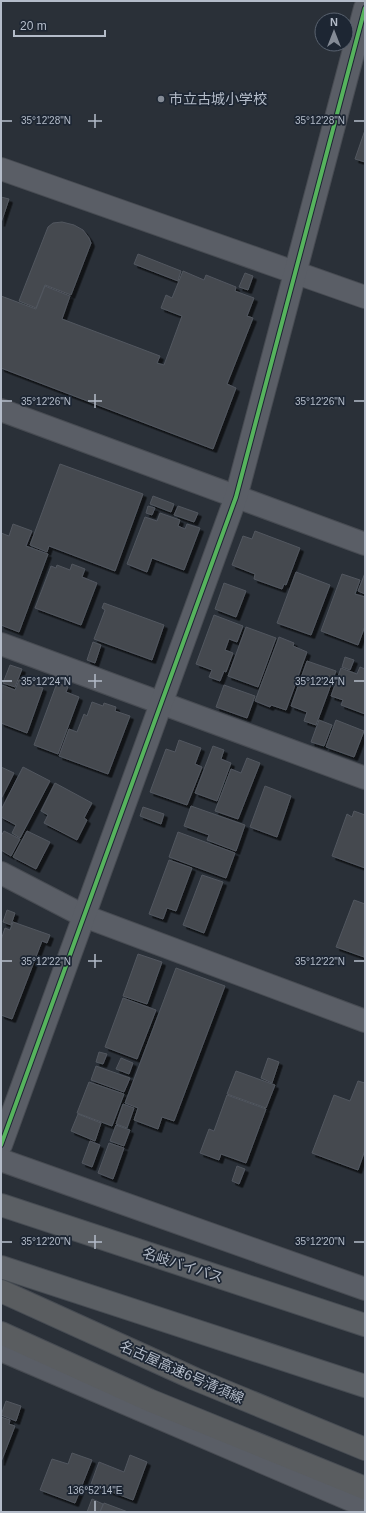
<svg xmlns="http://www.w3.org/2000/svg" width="366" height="1513" font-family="Helvetica,'Noto Sans JP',sans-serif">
<defs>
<filter id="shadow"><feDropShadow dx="3.5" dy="3.5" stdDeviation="0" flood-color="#0009"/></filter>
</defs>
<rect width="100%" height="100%" fill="#2a3038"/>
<g fill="#444950" stroke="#52575f" filter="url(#shadow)">
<polygon points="365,130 365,162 355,159"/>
<polygon points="1,197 9,199 1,223"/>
<polygon points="62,222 74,225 83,230 89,238 91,243 71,295 45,285 36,308 19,301 48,227 53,223"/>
<polygon points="138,254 181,271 178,281 134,264"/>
<polygon points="183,271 204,280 206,275 236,287 235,291 254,298 247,316 253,318 227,384 236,388 213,449 1,368 1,296 36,309 45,286 70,296 62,319 160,356 157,363 164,365 182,316 161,308 166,295 172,298"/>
<polygon points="245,273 253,276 248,290 239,287"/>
<polygon points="60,464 143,494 115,571 49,546 47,552 30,545"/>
<polygon points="153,496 174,504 171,512 150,504"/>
<polygon points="148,506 155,508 152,515 146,513"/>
<polygon points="178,506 198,513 194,522 174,515"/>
<polygon points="160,513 180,520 178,526 185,529 187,524 200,528 184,570 152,558 147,572 127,564 145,517 157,521"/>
<polygon points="13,524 32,531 26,546 48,554 19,632 1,625 1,533 9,536"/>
<polygon points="255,531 300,548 286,585 284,584 282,589 254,579 255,574 232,565 243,536 252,539"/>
<polygon points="72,564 85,569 82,577 97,583 81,625 35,608 51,566 56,568 57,565 70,570"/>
<polygon points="296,572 330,585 311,635 277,623"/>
<polygon points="365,573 365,594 358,591"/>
<polygon points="342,574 360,580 355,594 365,597 365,626 358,645 321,631"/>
<polygon points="224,583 246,591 236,617 215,609"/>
<polygon points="104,603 164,625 152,660 94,639 105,610 102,608"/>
<polygon points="214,615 243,626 237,642 229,639 225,650 233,653 226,672 224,671 220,681 209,677 212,670 196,664"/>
<polygon points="246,627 276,638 258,687 228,676"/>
<polygon points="279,637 294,643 293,646 307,652 286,710 271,705 270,707 255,701"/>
<polygon points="93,642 101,645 95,663 87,660"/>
<polygon points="345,657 354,660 350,670 342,667"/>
<polygon points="307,661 336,671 316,725 304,721 307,712 291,706"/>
<polygon points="10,665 22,669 15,687 3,683"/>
<polygon points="360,667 365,669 365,714 341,705 343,700 331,696 341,668 357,674"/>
<polygon points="19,680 43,688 27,733 1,723 2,685 15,690"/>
<polygon points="57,683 68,687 66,692 79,697 58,754 34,745"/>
<polygon points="224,685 255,696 247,718 216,707"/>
<polygon points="92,702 103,706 104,703 116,707 115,711 130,716 108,774 59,756 69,729 77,732 84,714 87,716"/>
<polygon points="319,720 332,725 324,746 311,742"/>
<polygon points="336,720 364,731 354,757 326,747"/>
<polygon points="179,740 201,748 195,764 202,767 187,805 150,792 166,749 175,752"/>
<polygon points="213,746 224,750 221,759 231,763 217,801 195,793"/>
<polygon points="247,758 260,763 238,819 215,811 231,769 241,773"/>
<polygon points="1,767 14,773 1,799"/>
<polygon points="23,767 50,781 20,838 12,833 16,825 1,817 1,810"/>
<polygon points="55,783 92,803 84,818 87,820 77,840 44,823 48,815 41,811"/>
<polygon points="265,786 291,796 277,837 250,827"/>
<polygon points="191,806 245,825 236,851 207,840 209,835 184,826"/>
<polygon points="143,807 164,814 161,824 140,816"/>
<polygon points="354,811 365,815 365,868 332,856 347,814 352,817"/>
<polygon points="4,831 20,839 11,856 1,850 1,836"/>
<polygon points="27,831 50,842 36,869 13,857"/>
<polygon points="178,832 235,853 226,878 169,857"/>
<polygon points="169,860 192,868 176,911 167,908 163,919 149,914"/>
<polygon points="202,875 223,882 204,933 183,925"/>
<polygon points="354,900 365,904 364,957 336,947"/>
<polygon points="7,910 15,913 11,925 3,922"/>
<polygon points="13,922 50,935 47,943 42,941 12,1019 1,1015 1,940 5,928 10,930"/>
<polygon points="138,954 162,962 147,1004 123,996"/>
<polygon points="176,968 225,986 174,1121 162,1117 158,1129 134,1120 138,1108 125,1103"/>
<polygon points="123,998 156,1010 137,1059 105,1047"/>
<polygon points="99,1052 107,1054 103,1064 96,1062"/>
<polygon points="121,1058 133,1063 129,1074 116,1069"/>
<polygon points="268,1058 279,1062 272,1083 261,1078"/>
<polygon points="96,1066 130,1078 124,1092 91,1080"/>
<polygon points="236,1071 275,1085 266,1108 227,1094"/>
<polygon points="358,1081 365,1083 365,1150 358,1170 312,1153 334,1095 350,1101"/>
<polygon points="89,1082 124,1094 112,1126 77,1113"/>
<polygon points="227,1095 266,1109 246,1163 221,1154 219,1160 200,1153 209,1129 214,1131"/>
<polygon points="123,1104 134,1108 127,1128 116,1124"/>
<polygon points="78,1114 101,1123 95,1141 71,1131"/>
<polygon points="116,1125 130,1130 124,1146 110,1141"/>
<polygon points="90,1141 100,1145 92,1167 82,1163"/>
<polygon points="109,1143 124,1148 113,1179 98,1173"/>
<polygon points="237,1166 245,1169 239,1184 232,1181"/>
<polygon points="6,1401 21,1406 16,1421 1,1415"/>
<polygon points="1,1417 10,1420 9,1424 15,1426 1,1462"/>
<polygon points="72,1453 92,1460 75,1503 40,1490 52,1459 68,1464"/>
<polygon points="130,1455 147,1462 133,1500 91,1484 99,1462 124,1472"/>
<polygon points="92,1499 103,1504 100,1512 87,1512"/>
<polygon points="104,1503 128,1512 100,1512"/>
</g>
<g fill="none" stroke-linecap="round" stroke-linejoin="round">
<defs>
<g id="minor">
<polyline points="1,169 365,297"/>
<polyline points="1,410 365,544"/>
<polyline points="1,644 365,778"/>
<polyline points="1,873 84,916 365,1021"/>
<polyline points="1,1145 236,497 365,8"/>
<polyline points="1,1160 365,1289"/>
<polyline points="1,1350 365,1506"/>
</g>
<g id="trunk">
<polyline points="1,1205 365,1325"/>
<polyline points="1,1267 365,1386"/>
</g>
<g id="motorway">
<polyline points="1,1291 195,1379 365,1449"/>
<polyline points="1,1333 149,1400 365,1488"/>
</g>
</defs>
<use href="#minor" stroke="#484c53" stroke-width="24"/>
<use href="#trunk" stroke="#474c53" stroke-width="24"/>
<use href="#motorway" stroke="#474c53" stroke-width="24"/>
<use href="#minor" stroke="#5a5e66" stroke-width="22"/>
<use href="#trunk" stroke="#5b5f64" stroke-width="22"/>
<use href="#motorway" stroke="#5a5d60" stroke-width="22"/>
<defs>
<polyline id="cycleway" points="1,1145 236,497 365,8"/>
</defs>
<use href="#cycleway" stroke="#1d2633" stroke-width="6"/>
<use href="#cycleway" stroke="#56b35d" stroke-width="4"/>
</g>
<path fill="none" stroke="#b4bcc9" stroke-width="1.5" d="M 95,114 L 95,128M 2,121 L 12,121M 88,121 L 102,121M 354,121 L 364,121M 95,394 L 95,408M 2,401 L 12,401M 88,401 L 102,401M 354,401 L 364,401M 95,674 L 95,688M 2,681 L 12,681M 88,681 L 102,681M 354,681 L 364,681M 95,954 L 95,968M 2,961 L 12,961M 88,961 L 102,961M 354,961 L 364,961M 95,1235 L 95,1249M 2,1242 L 12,1242M 88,1242 L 102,1242M 354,1242 L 364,1242M 95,1501 L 95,1511"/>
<circle fill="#848b96" stroke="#1d2633" stroke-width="1.5" cx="161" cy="99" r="4"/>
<g text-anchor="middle" stroke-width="3.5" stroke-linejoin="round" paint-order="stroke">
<g font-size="14" fill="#b4bcc9" stroke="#1d2633" text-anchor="start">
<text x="169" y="104">市立古城小学校</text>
</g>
<g font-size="14" fill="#b4bcc9" stroke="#1d2633">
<text transform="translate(183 1265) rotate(18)" y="5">名岐バイパス</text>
<text transform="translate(182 1372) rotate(24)" y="5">名古屋高速6号清須線</text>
</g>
</g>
<g font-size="10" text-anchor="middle" fill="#b4bcc9" stroke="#1d2633" stroke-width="3.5" stroke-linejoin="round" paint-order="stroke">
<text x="46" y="124">35°12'28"N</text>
<text x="320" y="124">35°12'28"N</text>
<text x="46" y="405">35°12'26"N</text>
<text x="320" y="405">35°12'26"N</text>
<text x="46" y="685">35°12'24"N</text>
<text x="320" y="685">35°12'24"N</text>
<text x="46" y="965">35°12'22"N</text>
<text x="320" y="965">35°12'22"N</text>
<text x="46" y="1245">35°12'20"N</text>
<text x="320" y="1245">35°12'20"N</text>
<text x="95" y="1494">136°52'14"E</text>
</g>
<rect width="366" height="1513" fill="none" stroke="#b4bcc9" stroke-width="4"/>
<g transform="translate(334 32)"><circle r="19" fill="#1d2633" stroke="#59626f"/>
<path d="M0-3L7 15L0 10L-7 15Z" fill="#848b96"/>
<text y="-6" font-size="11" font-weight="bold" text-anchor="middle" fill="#b4bcc9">N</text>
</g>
<path d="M14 30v6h91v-6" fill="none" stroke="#b4bcc9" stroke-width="2"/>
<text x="20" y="30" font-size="12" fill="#b4bcc9" stroke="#1d2633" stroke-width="3" paint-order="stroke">20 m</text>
</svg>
